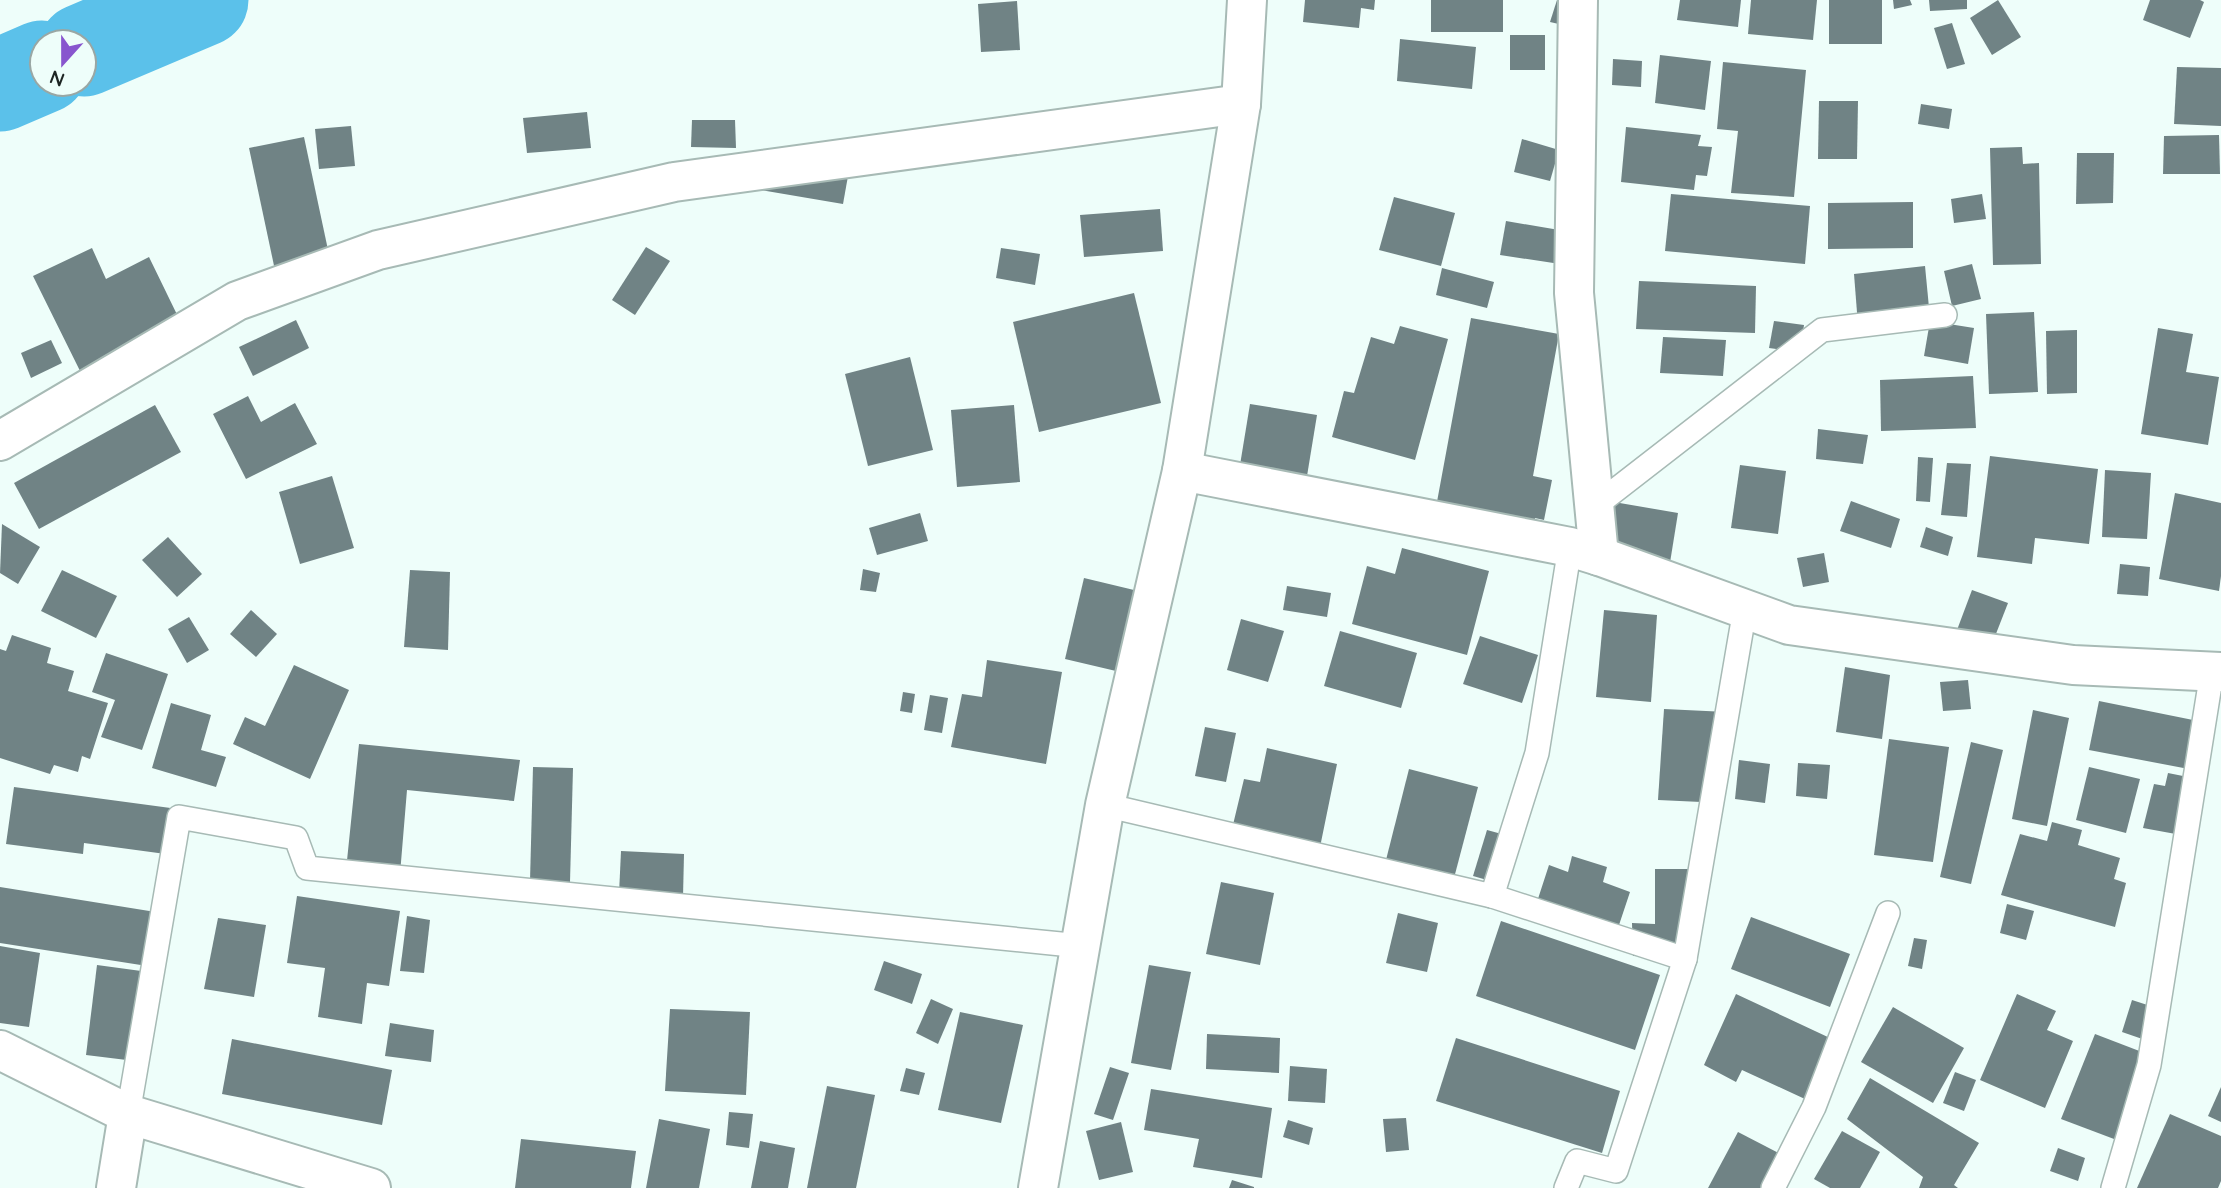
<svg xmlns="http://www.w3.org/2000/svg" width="2221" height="1188" font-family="Quicksand,sans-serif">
<rect width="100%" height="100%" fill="#eefefa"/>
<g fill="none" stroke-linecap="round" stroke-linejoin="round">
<g stroke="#5bc1ea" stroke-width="93">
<polyline points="84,50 202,0"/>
<polyline points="0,85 42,67"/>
</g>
</g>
<g fill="#708385">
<polygon points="1305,0 1375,0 1374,10 1361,8 1359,28 1303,22"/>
<rect x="1431" y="0" width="72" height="32"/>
<polygon points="1557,0 1565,0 1572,27 1550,22"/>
<polygon points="1680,0 1741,0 1738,27 1677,20"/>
<polygon points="1751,0 1817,0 1813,40 1748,34"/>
<rect x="1829" y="0" width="53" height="44"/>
<polygon points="1893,0 1910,0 1912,5 1894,9"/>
<polygon points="1929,0 1967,0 1967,9 1930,11"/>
<polygon points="1998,0 2021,37 1992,55 1970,18"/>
<polygon points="2150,0 2200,0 2204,2 2190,38 2143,20"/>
<polygon points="1017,1 1020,50 981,52 978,4"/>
<polygon points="1952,23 1965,64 1947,69 1934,28"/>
<rect x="1510" y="35" width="35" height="35"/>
<polygon points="1400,39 1476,47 1472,89 1397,81"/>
<polygon points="1660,55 1711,61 1705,110 1655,103"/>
<polygon points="1613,59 1642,61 1641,87 1612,85"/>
<polygon points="1723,62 1806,70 1794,197 1731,193 1738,131 1717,129"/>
<polygon points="2177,67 2221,68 2221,126 2174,124"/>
<polygon points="1819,101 1858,101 1857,159 1818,159"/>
<polygon points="1921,104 1952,109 1949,129 1918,124"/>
<polygon points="587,112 591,148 527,153 523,118"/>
<polygon points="692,120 735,120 736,148 691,147"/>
<polygon points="351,126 355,166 319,169 315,129"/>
<polygon points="1626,127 1701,135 1698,146 1712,147 1707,176 1696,175 1694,190 1621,182"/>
<polygon points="2219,135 2220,174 2163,174 2164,136"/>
<polygon points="304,137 331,264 276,275 249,148"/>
<polygon points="1522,139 1559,150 1550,181 1514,172"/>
<polygon points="2022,147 2023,164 2039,163 2041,264 1993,265 1990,148"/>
<polygon points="2077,153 2114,153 2113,203 2076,204"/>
<polygon points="848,176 843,204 754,189"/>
<polygon points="1671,194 1810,206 1805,264 1665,251"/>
<polygon points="1982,194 1986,219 1954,223 1951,199"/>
<polygon points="1394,197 1455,213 1441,266 1379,250"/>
<polygon points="1913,202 1913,248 1828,249 1828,203"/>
<polygon points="1160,209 1163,251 1084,257 1080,215"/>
<polygon points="1506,221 1565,231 1560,264 1500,255"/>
<polygon points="646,247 670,261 635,315 612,300"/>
<polygon points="92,248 106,279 149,257 185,331 85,381 33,276"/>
<polygon points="1001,248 1040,254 1035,285 996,278"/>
<polygon points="1972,264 1981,299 1952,306 1944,271"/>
<polygon points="1925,266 1930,318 1858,325 1854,274"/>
<polygon points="1442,268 1494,282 1487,308 1436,295"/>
<polygon points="1639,281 1756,286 1755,333 1636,329"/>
<polygon points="1134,293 1161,403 1039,432 1013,322"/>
<polygon points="2034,312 2038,392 1989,394 1986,314"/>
<polygon points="1471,318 1559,334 1533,476 1552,480 1544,520 1535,518 1532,535 1434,518"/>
<polygon points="296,320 309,348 253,376 239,347"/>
<polygon points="1774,321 1804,325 1800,352 1769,348"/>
<polygon points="1930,321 1974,328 1968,364 1924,356"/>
<polygon points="1400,326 1448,339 1415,460 1332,437 1344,391 1354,393 1371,337 1394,344"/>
<polygon points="2158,328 2193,334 2186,372 2219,377 2208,445 2141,434"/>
<polygon points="2077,330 2077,393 2047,394 2046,331"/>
<polygon points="1663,337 1726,340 1723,376 1660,373"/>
<polygon points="51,340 62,363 31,378 21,353"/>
<polygon points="910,357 933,450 868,466 845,374"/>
<polygon points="1973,376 1976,428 1881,431 1880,380"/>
<polygon points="248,396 261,422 295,403 317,444 246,479 213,414"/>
<polygon points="1250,404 1317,415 1307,476 1240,465"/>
<polygon points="155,405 181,452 39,529 14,483"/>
<polygon points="1014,405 1020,482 957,487 951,410"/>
<polygon points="1818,429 1868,435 1863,464 1816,459"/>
<polygon points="1990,456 2098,469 2089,544 2035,538 2032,564 1977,557"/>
<polygon points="1918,457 1933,458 1930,502 1916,501"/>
<polygon points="1947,463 1971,464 1967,517 1941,515"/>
<polygon points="1740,465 1786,471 1778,534 1731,528"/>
<polygon points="2105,470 2151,473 2147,539 2102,537"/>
<polygon points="332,476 354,548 300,564 279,492"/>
<polygon points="2175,493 2221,503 2221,576 2219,591 2159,579"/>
<polygon points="1608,501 1678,513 1668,575 1597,563"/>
<polygon points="1851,501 1900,519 1891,548 1840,531"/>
<polygon points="920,513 928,541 877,555 869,528"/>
<polygon points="2,524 40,547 18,584 0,573"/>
<polygon points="1926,527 1953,537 1948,556 1920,547"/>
<polygon points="168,537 202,574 177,597 142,560"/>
<polygon points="1402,548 1489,571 1467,655 1352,624 1367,566 1395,574"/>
<polygon points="1824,553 1829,582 1803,587 1797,558"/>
<polygon points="2120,564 2150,567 2148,596 2117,594"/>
<polygon points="863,569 880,573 876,592 860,590"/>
<polygon points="62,570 117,596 96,638 41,611"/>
<polygon points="410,570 450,572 448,650 404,647"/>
<polygon points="1084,578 1134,590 1116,671 1065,659"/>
<polygon points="1287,586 1331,593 1327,617 1283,610"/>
<polygon points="1972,590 2008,603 1992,644 1957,630"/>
<polygon points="251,610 277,634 256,657 230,634"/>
<polygon points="1604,610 1657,615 1651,702 1596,697"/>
<polygon points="189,617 209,650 187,663 168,629"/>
<polygon points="1241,619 1284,631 1268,682 1227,670"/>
<polygon points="1340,631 1417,653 1401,708 1324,686"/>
<polygon points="12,635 51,648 47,663 74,671 68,691 108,703 90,759 82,756 78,772 54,765 50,774 0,758 0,649 6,651"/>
<polygon points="1480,636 1538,655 1522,703 1463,684"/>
<polygon points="106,653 168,674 142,750 101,737 115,700 92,692"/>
<polygon points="987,660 1062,672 1046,764 951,747 962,694 982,697"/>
<polygon points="294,665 349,690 310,779 233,744 245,717 265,726"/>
<polygon points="1845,667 1890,675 1882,739 1836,732"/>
<polygon points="1968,680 1971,709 1943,711 1940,682"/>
<polygon points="903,692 915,694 912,713 900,711"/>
<polygon points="930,695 948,698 942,733 924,730"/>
<polygon points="2099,701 2203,722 2194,770 2089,750"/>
<polygon points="171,703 211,715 201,750 226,757 216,787 152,768"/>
<polygon points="1664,709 1727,712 1723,803 1658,800"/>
<polygon points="2033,710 2069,718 2047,826 2012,819"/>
<polygon points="1205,727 1236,733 1226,782 1195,776"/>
<polygon points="1889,739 1949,747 1933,862 1874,855"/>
<polygon points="1971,742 2003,750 1971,884 1940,877"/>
<polygon points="359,744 520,760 514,801 407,790 399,886 345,880"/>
<polygon points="1267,748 1337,764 1319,852 1231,833 1244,779 1260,782"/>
<polygon points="1739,760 1770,764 1765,803 1735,799"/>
<polygon points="1798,763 1830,765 1827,799 1796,796"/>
<polygon points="533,767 573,768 570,882 530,881"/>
<polygon points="2089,767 2140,779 2126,833 2076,820"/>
<polygon points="1409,769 1478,787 1454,878 1386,860"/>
<polygon points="2168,773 2203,780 2192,837 2143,828 2154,784 2165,786"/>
<polygon points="14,787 178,809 173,855 84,843 83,854 6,844"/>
<polygon points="2052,822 2082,830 2078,845 2120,858 2114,879 2126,883 2115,927 2001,895 2020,834 2047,841"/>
<polygon points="1487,830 1520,839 1508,886 1473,876"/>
<polygon points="621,851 684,854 683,897 619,894"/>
<polygon points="1572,856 1607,867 1603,882 1630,892 1616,934 1535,908 1549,865 1568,872"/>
<polygon points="1655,869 1692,869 1691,957 1633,956 1632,923 1655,924"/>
<polygon points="1221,882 1274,893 1260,965 1206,954"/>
<polygon points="0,887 168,914 160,968 0,943"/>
<polygon points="297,896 400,911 389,986 367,983 362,1024 318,1017 325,968 287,963"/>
<polygon points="2007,904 2034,911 2026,940 2000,933"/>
<polygon points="1398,913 1438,923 1427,972 1386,963"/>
<polygon points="407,916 430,920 424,973 400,971"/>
<polygon points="1751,917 1850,954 1830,1007 1731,969"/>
<polygon points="218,918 266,925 254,997 204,989"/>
<polygon points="1501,921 1660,975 1635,1050 1476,996"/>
<polygon points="1914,938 1927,940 1922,969 1908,966"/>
<polygon points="0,946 40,953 29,1027 0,1023"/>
<polygon points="884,961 922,974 912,1004 874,990"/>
<polygon points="97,965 156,973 143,1062 86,1055"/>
<polygon points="1149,965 1191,972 1171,1070 1131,1063"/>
<polygon points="1736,994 1847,1046 1820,1106 1742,1070 1736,1082 1704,1065"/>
<polygon points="2017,994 2056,1011 2047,1030 2073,1041 2045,1108 1980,1080"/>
<polygon points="931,999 953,1009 938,1044 916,1033"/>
<polygon points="2132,1000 2166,1011 2154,1043 2122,1032"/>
<polygon points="1893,1007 1964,1048 1933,1103 1861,1062"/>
<polygon points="670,1009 750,1012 746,1095 665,1091"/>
<polygon points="960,1012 1023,1025 1001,1123 938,1110"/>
<polygon points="390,1023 434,1030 431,1062 385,1056"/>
<polygon points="1207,1034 1280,1038 1279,1073 1206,1069"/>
<polygon points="2095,1034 2155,1057 2122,1142 2061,1119"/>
<polygon points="1456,1038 1620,1091 1602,1153 1436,1101"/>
<polygon points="232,1039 392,1070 382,1125 222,1094"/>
<polygon points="1290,1066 1327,1069 1325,1103 1288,1101"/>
<polygon points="1110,1067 1129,1073 1113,1120 1094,1114"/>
<polygon points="906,1068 925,1073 919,1095 900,1091"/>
<polygon points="1955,1072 1976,1080 1964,1111 1943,1103"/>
<polygon points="1870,1078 1979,1143 1954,1185 1958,1188 1919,1188 1923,1177 1847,1119"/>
<polygon points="827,1086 875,1095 856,1188 807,1188"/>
<polygon points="2221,1087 2221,1122 2208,1116"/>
<polygon points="1151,1089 1272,1108 1262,1178 1193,1167 1199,1139 1144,1130"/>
<polygon points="729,1112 753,1114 749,1148 726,1145"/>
<polygon points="2170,1114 2221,1136 2221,1181 2218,1188 2137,1188"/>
<polygon points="1406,1118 1409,1150 1386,1152 1383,1119"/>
<polygon points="659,1119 710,1129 699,1188 646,1188"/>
<polygon points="1288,1120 1313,1128 1309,1145 1283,1137"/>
<polygon points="1121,1122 1133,1172 1099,1180 1086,1131"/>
<polygon points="1842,1131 1880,1152 1860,1188 1830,1188 1814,1179"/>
<polygon points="1738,1132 1798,1163 1785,1188 1708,1188"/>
<polygon points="521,1139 636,1151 631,1188 515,1188"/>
<polygon points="760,1141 795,1148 788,1188 751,1188"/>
<polygon points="2058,1148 2085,1158 2078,1181 2050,1171"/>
<polygon points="1232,1180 1254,1187 1254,1188 1229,1188"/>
</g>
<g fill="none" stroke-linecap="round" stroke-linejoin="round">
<defs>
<g id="lane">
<polyline points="1595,506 1822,330 1945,315"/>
<polyline points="1105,805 1492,896 1685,959"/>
<polyline points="1492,896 1537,753 1570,547"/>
<polyline points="128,1114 179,817 296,838 307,868 1081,946"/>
<polyline points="1566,1188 1577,1161 1616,1171 1685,959 1745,609"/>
<polyline points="1773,1188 1814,1107 1888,913"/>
<polyline points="2113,1188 2149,1065 2212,672"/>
</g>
<g id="street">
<polyline points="1578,0 1574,293 1599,556"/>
<polyline points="0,441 237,301 378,250 674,182 1241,104"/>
<polyline points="1182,471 1570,547 1599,556 1789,625 2073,665 2221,672"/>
<polyline points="0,1050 128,1114 371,1188"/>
<polyline points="116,1188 128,1114"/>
<polyline points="1038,1188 1105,805 1182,471 1241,104 1247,0"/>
</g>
</defs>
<use href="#lane" stroke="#a7bab5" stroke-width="26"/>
<use href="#street" stroke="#a7bab5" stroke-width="42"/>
<use href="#lane" stroke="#fff" stroke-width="23"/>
<use href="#street" stroke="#fff" stroke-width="38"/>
</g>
<g transform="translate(63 63) rotate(201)"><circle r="33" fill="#eefefa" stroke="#9aa7a4" stroke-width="2"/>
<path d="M0-5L12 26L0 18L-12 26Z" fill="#8856ce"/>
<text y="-10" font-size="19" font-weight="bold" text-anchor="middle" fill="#1d2523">N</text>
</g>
</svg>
